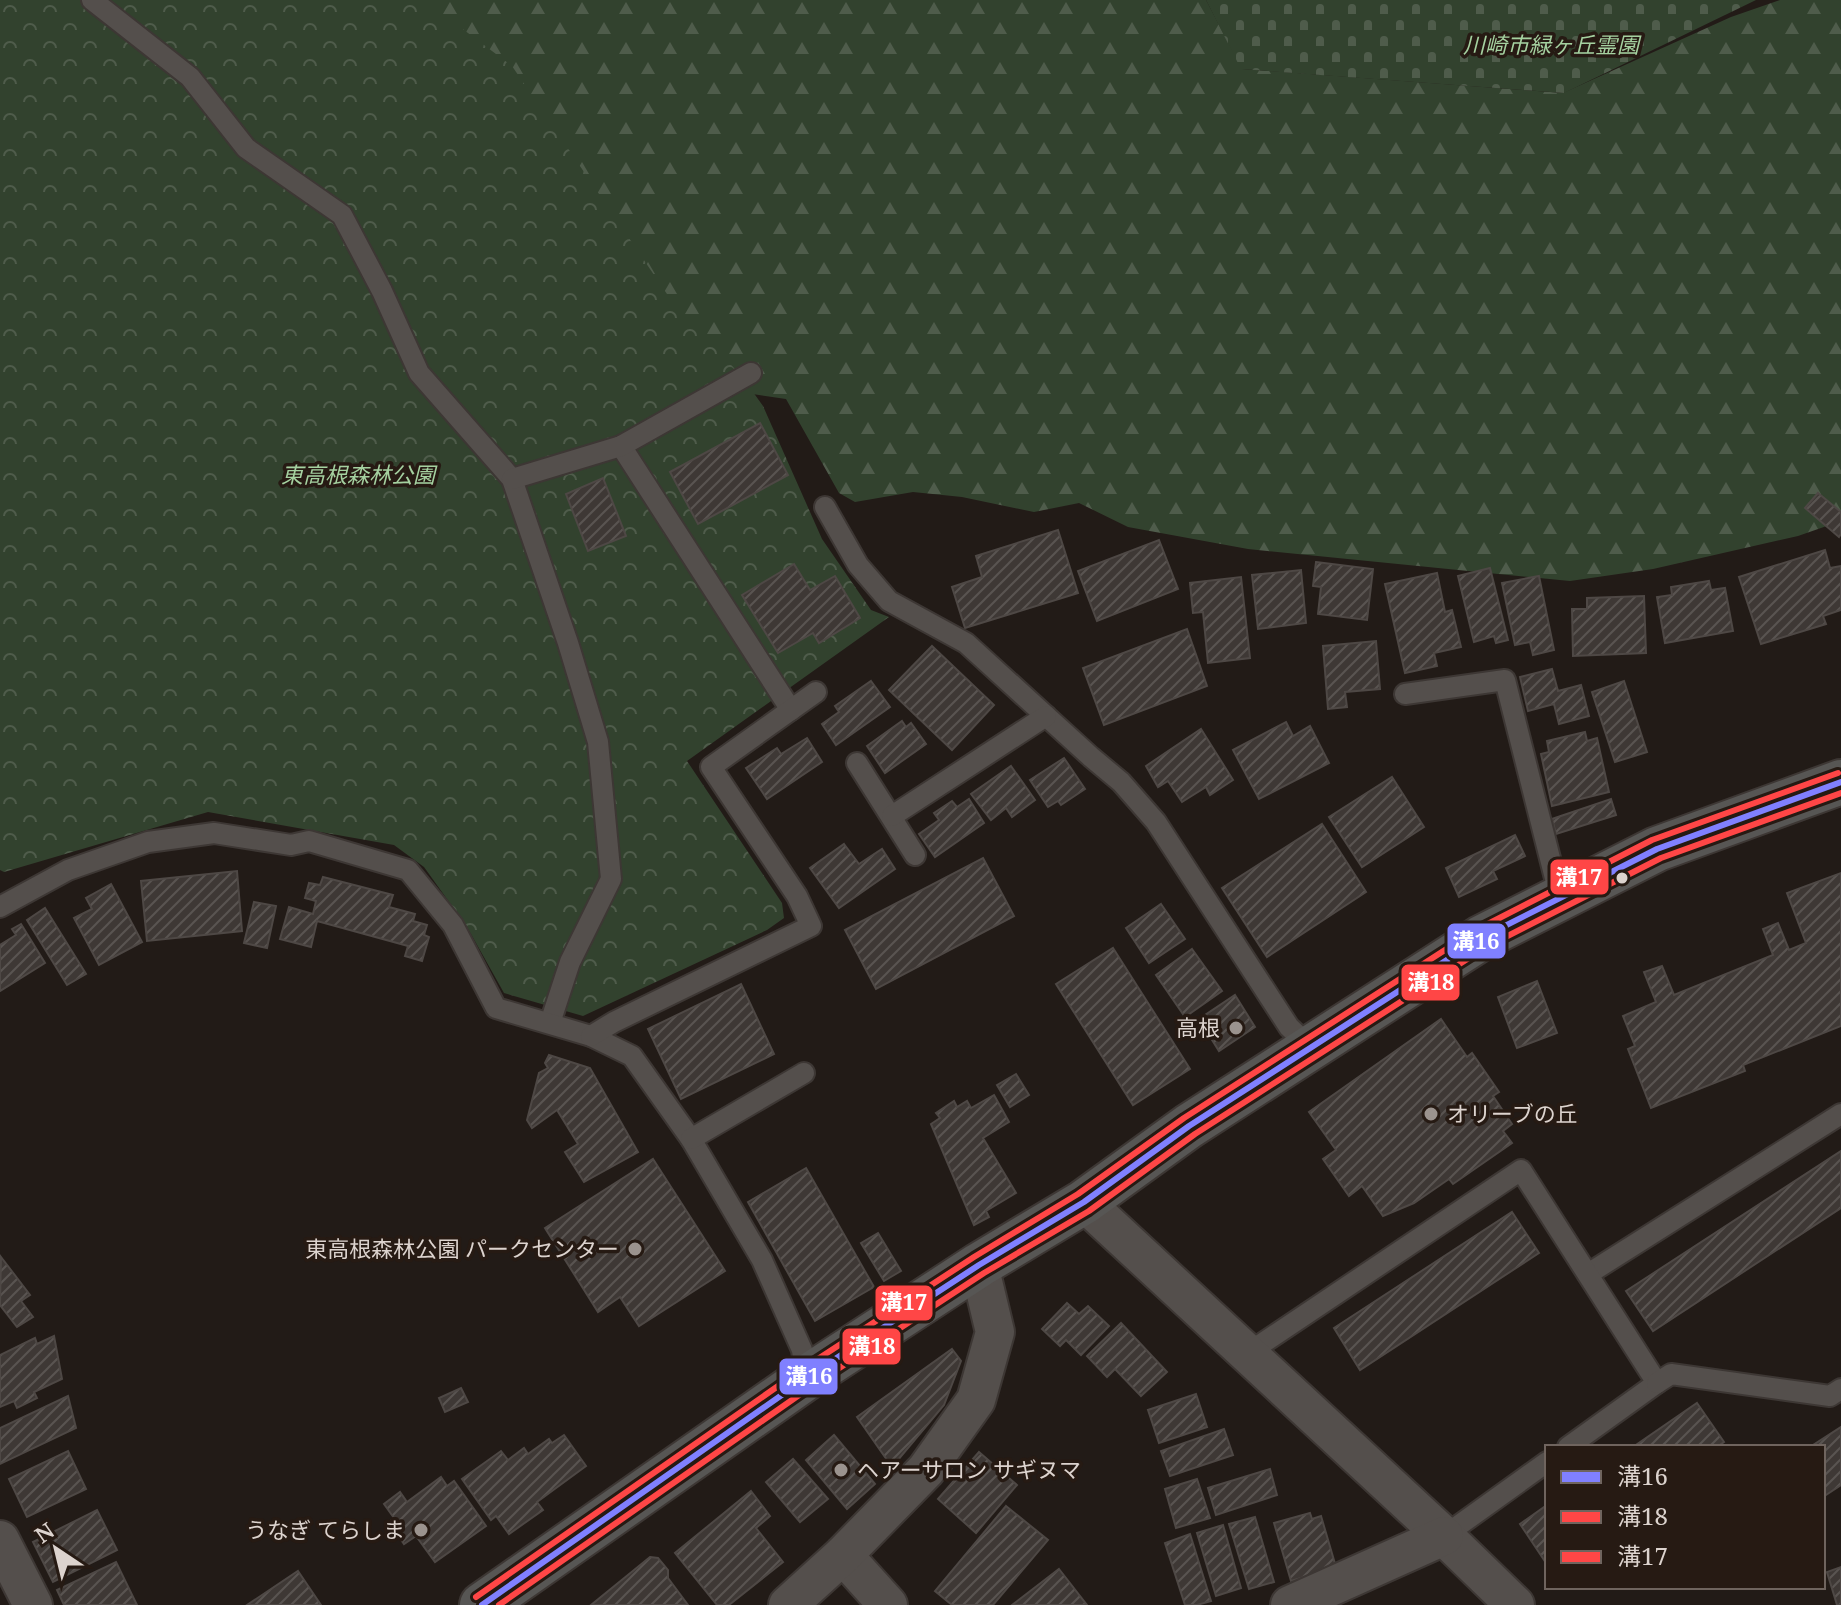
<svg xmlns="http://www.w3.org/2000/svg" width="1841" height="1605" font-family="'Noto Serif','Noto Sans JP',serif">
<defs>
<pattern id="forest-firs" width="22" height="20" patternUnits="userSpaceOnUse" patternTransform="scale(2)"><rect width="22" height="20" fill="#32422e"/><path d="M5 1l3.5 6h-7zM16 11l3.5 6h-7z" fill="#4f5c4b"/></pattern>
<pattern id="cemetery-stones" width="16" height="16" patternUnits="userSpaceOnUse" patternTransform="scale(2)"><rect width="16" height="16" fill="#32422e"/><path d="M2 7V4a2 2 0 0 1 4 0v3zM10 15v-3a2 2 0 0 1 4 0v3z" fill="#4f5c4b"/></pattern>
<pattern id="park-crowns" width="20" height="18" patternUnits="userSpaceOnUse" patternTransform="scale(2)"><rect width="20" height="18" fill="#32422e"/><path d="M2 6a3 3 0 1 1 6 0M12 15a3 3 0 1 1 6 0" fill="none" stroke="#4f5c4b"/></pattern>
<pattern id="building-hatch" width="6" height="6" patternUnits="userSpaceOnUse" patternTransform="scale(2)"><rect width="6" height="6" fill="#3e3835"/><path d="M-1 1l2-2M0 6l6-6M5 7l2-2" fill="none" stroke="#595451"/></pattern>
</defs>
<rect width="100%" height="100%" fill="#221b17"/>
<polygon fill="url(#forest-firs)" points="362,0 1206,0 1242,69 1563,93 1731,17 1780,0 1841,0 1841,521 1798,536 1653,569 1570,581 1248,549 1128,527 1079,503 1034,512 962,497 913,492 855,502 839,493 786,399 739,392"/>
<polygon fill="url(#cemetery-stones)" points="1206,0 1756,0 1564,93 1241,69"/>
<polygon fill="url(#park-crowns)" points="0,0 418,0 448,18 512,66 667,294 743,378 763,406 822,539 871,610 889,617 687,761 782,903 784,918 767,930 583,1016 504,993 467,927 424,867 394,845 208,812 4,872 0,870"/>
<g fill="url(#building-hatch)" stroke="#4e4845" stroke-width="2">
<polygon points="760,423 788,475 698,524 670,472"/>
<polygon points="603,478 626,536 588,551 566,494"/>
<polygon points="1818,493 1841,512 1841,534 1839,537 1805,508"/>
<polygon points="1058,530 1078,593 965,628 952,587 982,577 976,556"/>
<polygon points="1159,540 1178,589 1097,621 1078,571"/>
<polygon points="1825,550 1830,568 1841,566 1841,610 1823,616 1826,624 1761,644 1739,577"/>
<polygon points="1316,562 1373,569 1367,620 1318,614 1321,587 1313,586"/>
<polygon points="794,564 810,590 835,576 860,618 819,643 813,633 778,653 742,595"/>
<polygon points="1490,568 1508,640 1496,643 1494,636 1474,642 1458,576"/>
<polygon points="1301,570 1306,623 1258,629 1252,575"/>
<polygon points="1437,573 1445,612 1452,610 1461,647 1434,653 1437,666 1405,673 1385,584"/>
<polygon points="1539,576 1554,650 1533,655 1530,642 1515,645 1502,583"/>
<polygon points="1241,577 1250,658 1208,663 1203,612 1193,613 1190,583"/>
<polygon points="1709,581 1711,590 1725,588 1733,631 1665,643 1657,597 1672,595 1671,587"/>
<polygon points="1644,596 1646,653 1573,656 1572,609 1587,609 1587,598"/>
<polygon points="1187,629 1207,686 1104,725 1083,668"/>
<polygon points="1376,641 1380,689 1345,692 1347,707 1328,709 1323,646"/>
<polygon points="932,646 994,705 952,750 889,690"/>
<polygon points="1552,669 1558,691 1581,685 1589,716 1559,724 1554,704 1528,711 1520,677"/>
<polygon points="871,681 890,707 836,745 822,724 839,712 835,706"/>
<polygon points="1624,681 1647,752 1615,762 1592,692"/>
<polygon points="902,721 906,727 911,723 926,744 885,773 867,746"/>
<polygon points="1286,722 1293,736 1310,726 1329,763 1259,799 1233,750"/>
<polygon points="1201,729 1233,780 1210,795 1206,787 1182,802 1168,781 1158,787 1146,766"/>
<polygon points="1585,732 1587,741 1597,738 1609,792 1552,806 1541,754 1549,752 1547,741"/>
<polygon points="807,738 822,762 767,799 746,768 777,748 781,754"/>
<polygon points="1064,758 1085,789 1061,805 1058,801 1048,807 1030,780"/>
<polygon points="1011,766 1035,800 1012,817 1006,808 991,820 971,794"/>
<polygon points="1392,777 1424,827 1362,867 1329,817"/>
<polygon points="969,799 984,823 935,857 919,834 939,820 934,813 952,801 957,807"/>
<polygon points="1611,799 1616,815 1556,834 1552,819"/>
<polygon points="1322,824 1366,892 1267,957 1222,888"/>
<polygon points="1515,835 1525,856 1493,871 1497,879 1459,897 1446,868"/>
<polygon points="844,844 859,864 882,849 895,869 839,908 810,868"/>
<polygon points="983,858 1014,916 876,989 845,930"/>
<polygon points="237,871 242,931 147,941 141,881"/>
<polygon points="1841,873 1841,1026 1743,1065 1745,1071 1651,1108 1628,1049 1635,1046 1623,1016 1656,1002 1644,972 1662,966 1674,995 1773,955 1763,929 1778,923 1789,950 1806,943 1787,893"/>
<polygon points="323,877 393,895 389,907 415,914 413,921 427,925 424,935 429,937 422,961 405,956 408,946 317,921 311,947 280,939 289,907 313,914 316,901 305,898 309,883 320,885"/>
<polygon points="111,884 142,942 99,965 74,918 92,909 86,898"/>
<polygon points="254,902 276,906 267,948 244,943"/>
<polygon points="1161,904 1185,939 1149,963 1126,928"/>
<polygon points="45,908 86,974 67,985 27,920"/>
<polygon points="21,924 45,963 0,991 0,945 16,935 12,929"/>
<polygon points="1113,948 1190,1069 1133,1105 1056,984"/>
<polygon points="1192,949 1222,991 1185,1017 1156,975"/>
<polygon points="1537,981 1557,1033 1517,1048 1498,997"/>
<polygon points="741,984 774,1054 681,1099 648,1029"/>
<polygon points="1235,995 1255,1027 1219,1051 1199,1019"/>
<polygon points="1441,1019 1467,1057 1472,1053 1499,1092 1493,1096 1512,1124 1503,1131 1512,1143 1453,1184 1449,1179 1414,1203 1383,1216 1362,1186 1349,1196 1323,1159 1336,1150 1309,1112"/>
<polygon points="549,1055 590,1068 638,1152 584,1182 565,1152 578,1144 557,1110 532,1128 527,1120 539,1073 548,1068 545,1063"/>
<polygon points="1016,1074 1029,1095 1010,1107 997,1085"/>
<polygon points="994,1095 1009,1122 983,1138 1016,1193 986,1211 989,1217 974,1225 931,1124 940,1118 936,1113 954,1101 957,1107 967,1101 971,1108"/>
<polygon points="1841,1151 1841,1208 1653,1331 1626,1291"/>
<polygon points="653,1159 725,1271 639,1326 620,1297 598,1312 545,1228"/>
<polygon points="806,1168 874,1287 815,1321 748,1202"/>
<polygon points="1512,1212 1539,1253 1360,1370 1334,1328"/>
<polygon points="878,1233 901,1271 884,1281 861,1243"/>
<polygon points="1,1257 30,1295 21,1301 33,1317 17,1327 0,1305"/>
<polygon points="1067,1303 1079,1314 1088,1306 1109,1326 1081,1355 1066,1340 1060,1346 1042,1329"/>
<polygon points="1121,1323 1167,1372 1141,1396 1115,1369 1107,1377 1087,1356"/>
<polygon points="54,1336 62,1379 34,1392 37,1398 17,1408 14,1401 0,1407 0,1355 35,1338 37,1344"/>
<polygon points="952,1349 961,1361 944,1405 892,1467 857,1417"/>
<polygon points="461,1388 468,1402 445,1412 439,1398"/>
<polygon points="1196,1394 1207,1427 1159,1443 1148,1410"/>
<polygon points="68,1396 76,1428 0,1464 0,1428"/>
<polygon points="1697,1403 1724,1442 1717,1447 1633,1447"/>
<polygon points="1841,1427 1841,1485 1823,1497 1823,1447 1810,1447"/>
<polygon points="1224,1429 1233,1455 1170,1476 1161,1451"/>
<polygon points="564,1435 586,1466 537,1502 543,1510 509,1534 496,1516 491,1520 462,1479 501,1451 508,1460 524,1448 528,1454 549,1439 552,1443"/>
<polygon points="834,1435 875,1484 847,1509 806,1460"/>
<polygon points="68,1451 86,1489 27,1517 9,1479"/>
<polygon points="979,1452 1017,1485 976,1533 938,1499"/>
<polygon points="793,1459 828,1499 800,1522 766,1482"/>
<polygon points="1270,1469 1277,1495 1216,1515 1208,1488"/>
<polygon points="441,1477 447,1486 454,1481 486,1526 435,1562 416,1536 404,1544 389,1522 394,1518 384,1504 400,1492 407,1502"/>
<polygon points="1197,1479 1210,1518 1176,1528 1165,1489"/>
<polygon points="751,1491 770,1516 756,1528 783,1562 729,1605 717,1605 675,1553"/>
<polygon points="1547,1505 1547,1562 1546,1563 1520,1524"/>
<polygon points="1006,1506 1048,1540 993,1605 952,1605 935,1591"/>
<polygon points="97,1510 117,1550 53,1582 33,1542"/>
<polygon points="1310,1513 1312,1519 1321,1516 1336,1567 1291,1581 1274,1523"/>
<polygon points="1255,1517 1274,1582 1249,1589 1229,1524"/>
<polygon points="1223,1525 1241,1588 1216,1596 1197,1533"/>
<polygon points="1190,1534 1211,1601 1197,1605 1185,1605 1165,1543"/>
<polygon points="650,1557 658,1558 668,1570 668,1578 688,1605 591,1605"/>
<polygon points="116,1562 137,1605 64,1605 57,1590"/>
<polygon points="1841,1567 1841,1605 1837,1605 1827,1572"/>
<polygon points="1059,1569 1087,1605 1012,1605"/>
<polygon points="298,1571 321,1605 247,1605"/>
</g>
<g fill="none" stroke-linecap="round" stroke-linejoin="round">
<defs>
<g id="lane">
<polyline points="92,0 190,77 246,148 342,215 382,291 419,373 512,479 568,643 598,742 611,879 570,962 550,1023"/>
<polyline points="621,446 791,710"/>
<polyline points="512,479 621,446 751,373"/>
<polyline points="825,507 858,565 889,601 966,643 1091,757 1121,782 1156,822 1289,1027 1310,1047"/>
<polyline points="1405,694 1505,680 1560,898"/>
<polyline points="857,763 915,855"/>
<polyline points="892,816 1046,716"/>
<polyline points="0,907 68,870 148,842 214,833 291,845 309,841 408,870 453,925 496,1008 591,1036 632,1056 691,1139 762,1260 802,1350 806,1378"/>
<polyline points="591,1036 614,1022 811,926 797,896 711,767 816,692"/>
<polyline points="691,1139 804,1073"/>
<polyline points="1588,1274 1841,1114"/>
<polyline points="1248,1353 1521,1170 1657,1383 1568,1447"/>
<polyline points="1657,1383 1671,1374 1830,1396 1841,1389"/>
<polyline points="1444,1536 1547,1462"/>
</g>
<g id="street">
<polyline points="1084,1202 1444,1536 1515,1605"/>
<polyline points="0,1540 33,1605"/>
<polyline points="843,1555 888,1605"/>
<polyline points="788,1605 843,1555 926,1470 976,1400 995,1332 979,1265"/>
<polyline points="1290,1605 1444,1536"/>
</g>
<polyline id="secondary" points="482,1605 806,1378 979,1265 1084,1202 1189,1126 1481,938 1657,849 1841,782"/>
</defs>
<use href="#lane" stroke="#3d3734" stroke-width="24"/>
<use href="#street" stroke="#3d3734" stroke-width="42"/>
<use href="#secondary" stroke="#3d3734" stroke-width="48"/>
<use href="#lane" stroke="#544f4c" stroke-width="20"/>
<use href="#street" stroke="#544f4c" stroke-width="38"/>
<use href="#secondary" stroke="#575654" stroke-width="44"/>
<defs>
<polyline id="bus-1" points="482,1605 806,1378 979,1265 1084,1202 1189,1126 1481,938 1657,849 1841,782"/>
<polyline id="bus-2" points="499,1605 812,1386 984,1273 1089,1211 1195,1134 1486,947 1661,858 1841,793"/>
<polyline id="bus-3" points="476,1597 801,1370 974,1257 1078,1194 1184,1118 1476,930 1652,840 1838,773"/>
</defs>
<use href="#bus-1" stroke="#261a13" stroke-width="12"/>
<use href="#bus-2" stroke="#261a13" stroke-width="12"/>
<use href="#bus-3" stroke="#261a13" stroke-width="12"/>
<use href="#bus-1" stroke="#8080ff" stroke-width="6"/>
<use href="#bus-2" stroke="#ff4646" stroke-width="6"/>
<use href="#bus-3" stroke="#ff4646" stroke-width="6"/>
</g>
<circle fill="#dcd3ce" stroke="#261a13" stroke-width="3" cx="1622" cy="878" r="7"/>
<g fill="#9b938e" stroke="#261a13" stroke-width="3">
<circle cx="1236" cy="1028" r="8"/>
<circle cx="1431" cy="1114" r="8"/>
<circle cx="635" cy="1249" r="8"/>
<circle cx="841" cy="1470" r="8"/>
<circle cx="421" cy="1530" r="8"/>
</g>
<g text-anchor="middle" stroke-width="7" stroke-linejoin="round" paint-order="stroke">
<g font-size="22" font-style="italic" fill="#a5d1a0" stroke="#261a13">
<text x="1551" y="53">川崎市緑ヶ丘霊園</text>
<text x="358" y="483">東高根森林公園</text>
</g>
<g font-size="22" fill="#dcd3ce" stroke="#261a13" text-anchor="end">
<text x="1220" y="1036">高根</text>
<text x="1447" y="1122" text-anchor="start">オリーブの丘</text>
<text x="619" y="1257">東高根森林公園 パークセンター</text>
<text x="857" y="1478" text-anchor="start">ヘアーサロン サギヌマ</text>
<text x="405" y="1538">うなぎ てらしま</text>
</g>
</g>
<g stroke="#261a13" stroke-width="3">
<rect x="1549" y="858" width="61" height="38" rx="8" fill="#ff4646"/>
<rect x="1446" y="922" width="61" height="38" rx="8" fill="#8080ff"/>
<rect x="1400" y="963" width="61" height="39" rx="8" fill="#ff4646"/>
<rect x="874" y="1284" width="60" height="38" rx="8" fill="#ff4646"/>
<rect x="841" y="1327" width="61" height="39" rx="8" fill="#ff4646"/>
<rect x="778" y="1357" width="61" height="39" rx="8" fill="#8080ff"/>
</g>
<g font-size="22" text-anchor="middle" font-weight="bold" fill="#fff">
<text x="1579" y="885">溝17</text>
<text x="1476" y="949">溝16</text>
<text x="1431" y="990">溝18</text>
<text x="904" y="1310">溝17</text>
<text x="872" y="1354">溝18</text>
<text x="809" y="1384">溝16</text>
</g>
<rect x="1545" y="1445" width="280" height="144" fill="#261a13" stroke="#6f645e" stroke-width="2"/>
<rect x="1561" y="1471" width="40" height="12" fill="#8080ff" stroke="#6f645e" stroke-width="2"/>
<text x="1617" y="1485" font-size="24" fill="#dcd3ce">溝16</text>
<rect x="1561" y="1511" width="40" height="12" fill="#ff4646" stroke="#6f645e" stroke-width="2"/>
<text x="1617" y="1525" font-size="24" fill="#dcd3ce">溝18</text>
<rect x="1561" y="1551" width="40" height="12" fill="#ff4646" stroke="#6f645e" stroke-width="2"/>
<text x="1617" y="1565" font-size="24" fill="#dcd3ce">溝17</text>
<g transform="translate(56 1549) rotate(325)" stroke="#261a13" stroke-width="6" paint-order="stroke">
<path d="M0-6L14 30L0 20L-14 30Z" fill="#dcd3ce"/>
<text y="-12" font-size="22" font-weight="bold" text-anchor="middle" fill="#dcd3ce">N</text>
</g>
</svg>
